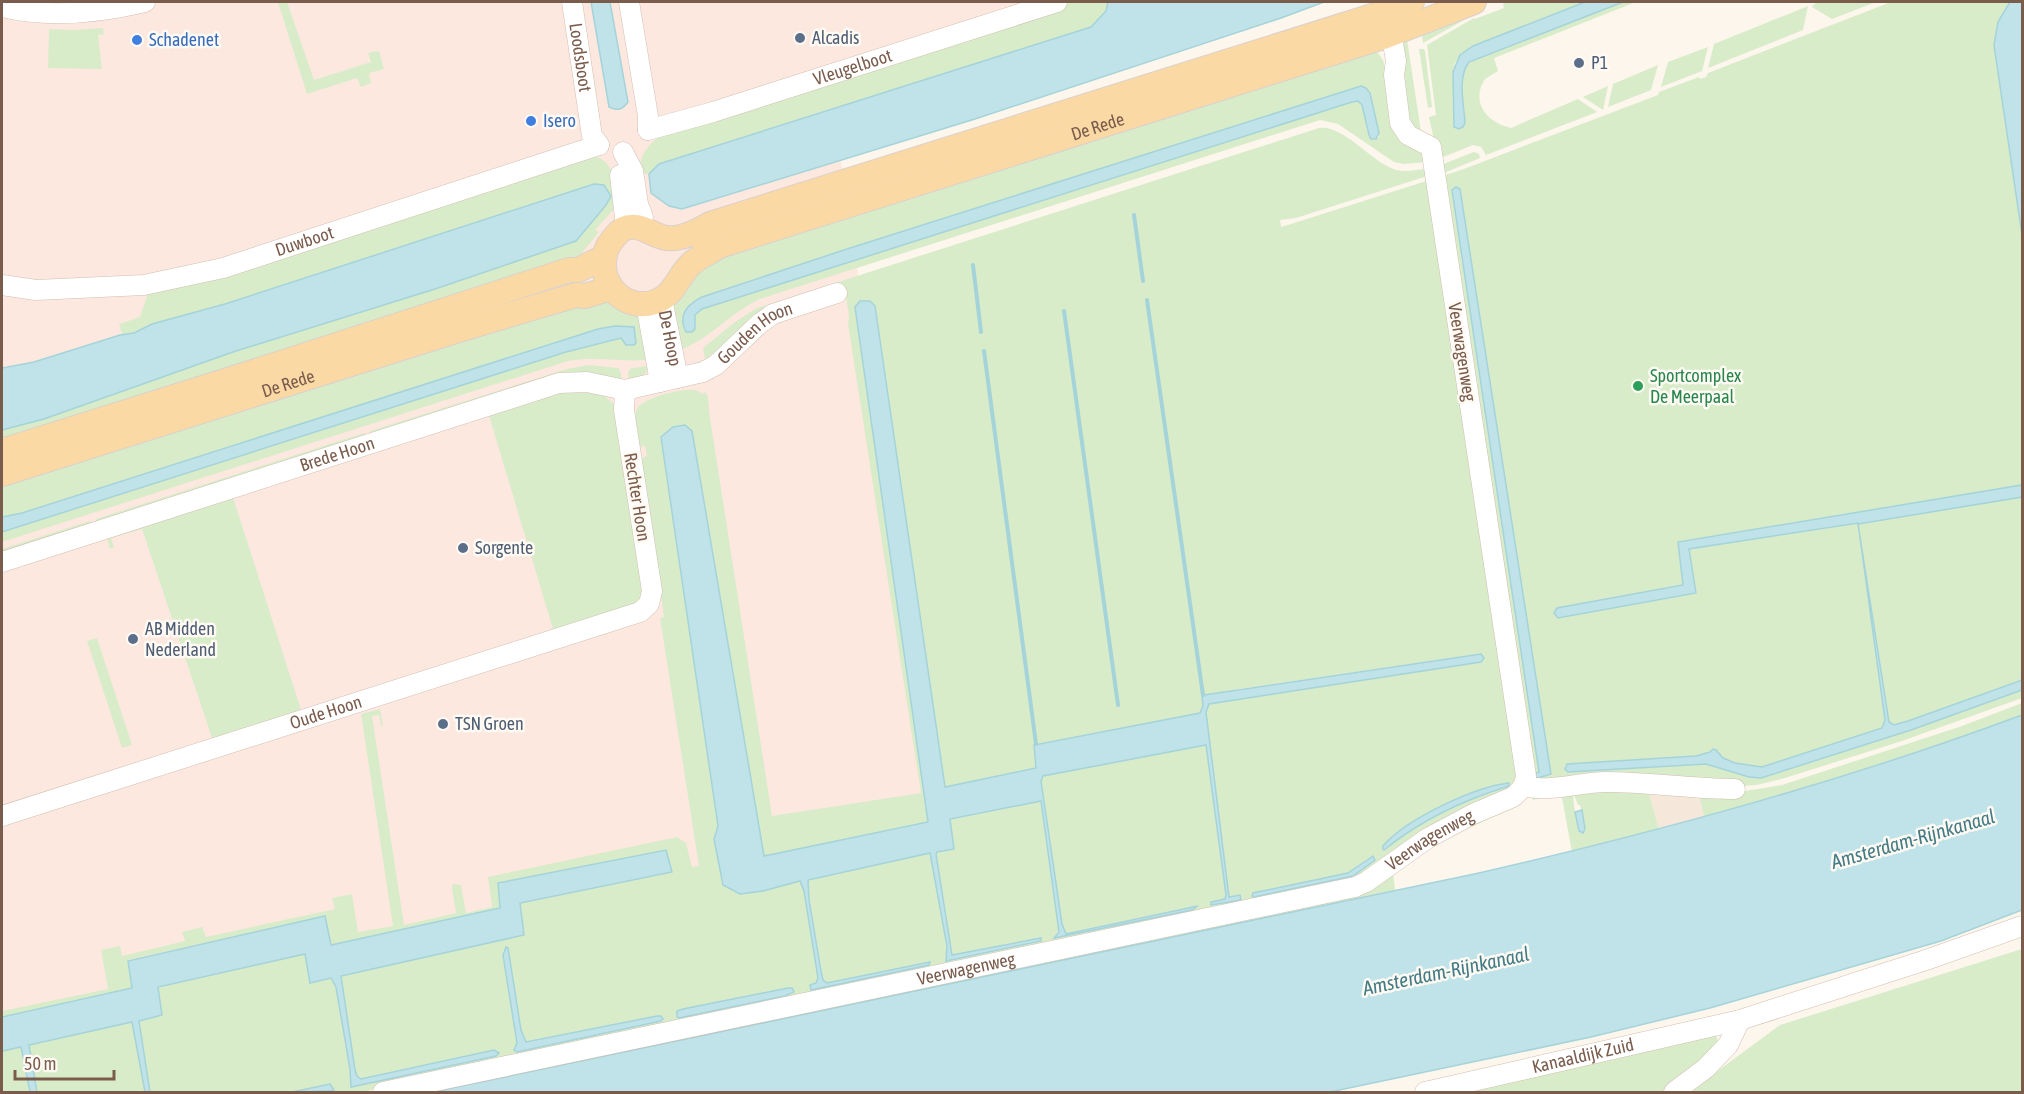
<svg xmlns="http://www.w3.org/2000/svg" width="2024" height="1094" font-family="'Asap Condensed',sans-serif">
<rect width="100%" height="100%" fill="#fdf6ec"/>
<polygon fill="#f5e8da" points="1647,787 1698,791 1704,817 1659,829"/>
<polygon fill="#fde8e0" points="2,2 1106,2 832,102 943,836 2,1032"/>
<g fill="#d8ecc9" fill-rule="evenodd">
<polygon points="278,2 287,2 314,80 371,62 368,53 379,51 384,69 369,73 371,83 361,87 357,78 307,94"/>
<path d="M 1068,2 L 1108,2 L 1106,11 L 1091,27 L 659,164 L 649,174 L 638,174 C 642,152 646,147 663,133 L 1063,5 Z"/>
<path d="M 1507,2 L 1585,2 L 1473,46 L 1460,55 L 1455,63 L 1453,72 L 1453,117 L 1465,123 C 1464,104 1457,78 1469,62 L 1623,2 L 1636,2 L 1494,58 L 1498,71 L 1485,79 C 1470,102 1487,123 1511,128 L 1578,99 L 1597,112 L 1486,155 L 1481,147 L 1473,145 L 1438,159 L 1429,117 L 1436,115 L 1427,45 L 1474,18 L 1475,19 L 1504,8 L 1503,4 Z"/>
<polygon points="1820,2 1876,2 1832,19 1812,7 1814,4"/>
<path d="M 1891,2 L 2010,2 L 1998,22 L 1994,45 L 2022,235 L 2022,485 L 1678,542 L 1683,585 L 1557,608 L 1554,613 L 1696,593 L 1689,549 L 2022,497 L 2022,680 L 1908,721 L 1888,732 L 1833,745 L 1762,767 L 1735,763 L 1723,758 L 1716,750 L 1696,756 L 1567,764 L 1565,766 L 1568,772 L 1706,764 L 1749,777 L 1911,730 L 2022,690 L 2022,698 L 1902,741 L 1785,778 L 1757,785 L 1723,787 L 1518,785 L 1369,875 L 362,1092 L 324,1092 L 329,1091 L 330,1084 L 292,1092 L 150,1092 L 139,1020 L 158,987 L 305,954 L 332,978 L 336,987 L 350,1069 L 350,1085 L 494,1050 L 361,1079 L 357,1076 L 355,1070 L 341,976 L 524,935 L 520,903 L 671,872 L 666,850 L 498,884 L 500,908 L 330,946 L 325,916 L 128,960 L 132,988 L 2,1017 L 2,1011 L 108,989 L 101,950 L 120,946 L 122,956 L 185,941 L 182,932 L 202,927 L 206,937 L 335,909 L 332,898 L 352,894 L 358,932 L 393,926 L 361,714 L 380,709 L 383,726 L 381,726 L 379,715 L 372,716 L 404,925 L 456,913 L 452,888 L 453,884 L 461,885 L 466,913 L 492,907 L 488,877 L 677,837 L 686,843 L 692,867 L 699,866 L 660,618 L 664,617 L 641,458 L 647,456 L 645,446 L 640,447 C 638,436 632,420 637,409 C 642,398 682,388 694,390 C 698,390 698,391 702,394 L 705,392 L 708,397 L 710,418 L 772,816 L 921,793 L 848,324 L 849,316 L 846,297 L 841,285 L 735,338 L 705,359 L 703,348 L 735,322 L 757,308 L 1319,128 C 1343,125 1369,159 1391,168 C 1403,174 1416,169 1429,169 L 1430,175 L 1418,179 L 1296,218 L 1280,220 L 1281,227 L 1288,225 L 1464,169 L 1658,95 L 1659,92 L 1699,77 L 1700,79 L 1706,77 L 1708,73 ZM 870,301 L 875,307 L 945,787 L 1037,768 L 1034,745 L 1200,713 L 1203,706 L 1202,696 L 1239,689 L 1481,654 L 1484,659 L 1481,662 L 1209,704 L 1206,712 L 1229,897 L 1240,895 L 1240,900 L 1212,906 L 1211,902 L 1226,899 L 1226,895 L 1206,745 L 1043,776 L 1041,781 L 1062,925 L 1066,934 L 1197,907 L 1196,908 L 1054,938 L 1059,932 L 1041,801 L 949,819 L 954,849 L 937,852 L 936,854 L 952,955 L 1041,938 L 1041,941 L 962,958 L 947,957 L 947,946 L 930,853 L 808,880 L 809,900 L 821,971 L 823,980 L 827,983 L 930,963 L 811,990 L 810,985 L 816,983 L 818,978 L 804,891 L 800,881 L 763,891 L 714,839 L 718,826 L 692,431 L 764,856 L 928,822 L 855,307 ZM 1526,614 L 1527,623 L 1551,774 L 1533,774 L 1539,773 ZM 1503,783 L 1509,786 C 1470,799 1432,814 1399,838 L 1392,836 C 1424,812 1464,794 1503,783 ZM 1370,857 L 1353,876 L 1254,897 L 1252,894 L 1348,873 ZM 508,948 L 521,1030 L 525,1042 L 657,1016 L 517,1052 L 517,1043 L 503,955 L 503,951 Z"/>
<polygon points="1808,6 1803,30 1708,68 1714,44"/>
<polygon points="1473,15 1423,43 1422,35"/>
<polygon points="103,28 104,34 98,35 102,69 48,68 49,29 73,30"/>
<polygon points="1407,39 1422,139 1406,127 1401,40 1404,43"/>
<polygon points="1708,47 1702,71 1661,87 1668,62"/>
<path d="M 1370,49 L 1378,53 L 1383,60 L 1391,91 L 1387,101 L 1389,115 L 1394,118 L 1426,153 L 1426,162 L 1404,164 L 1394,162 L 1338,124 L 1320,120 L 760,299 C 730,313 710,339 678,351 L 671,302 L 706,260 ZM 1361,87 L 1379,133 L 1379,137 L 1374,140 C 1362,133 1369,110 1358,101 L 1352,102 L 702,309 L 695,315 L 695,329 L 690,303 L 702,297 L 847,249 Z"/>
<polygon points="1419,49 1424,49 1425,51 1432,107 1428,108"/>
<polygon points="1658,65 1651,90 1608,107 1613,84"/>
<polygon points="1608,86 1603,110 1583,97"/>
<polygon points="1474,152 1479,154 1480,158 1439,175 1441,165"/>
<path d="M 598,157 C 618,167 614,189 615,208 L 595,230 L 599,232 L 581,254 L 565,263 L 2,444 L 2,430 L 44,419 L 233,352 L 435,289 L 576,241 L 594,184 L 225,304 L 152,324 L 134,333 L 122,334 L 119,324 L 140,317 L 149,290 L 576,161 Z"/>
<path d="M 598,297 L 641,314 L 646,360 C 620,362 595,356 568,361 L 2,542 L 2,532 L 60,514 L 566,352 L 622,338 L 626,345 L 615,326 L 598,329 L 22,513 L 2,517 L 2,481 L 300,386 L 336,382 L 405,360 L 437,343 Z"/>
<polygon points="589,365 618,368 620,370 622,380 607,379 369,434 370,431 567,369"/>
<polygon points="649,366 644,375 629,380 628,372 631,368"/>
<path d="M 565,388 C 583,390 603,389 615,406 L 645,588 L 639,604 L 568,624 L 558,632 L 553,629 L 488,412 L 538,397 L 539,400 L 553,396 L 553,392 Z"/>
<polygon points="364,433 366,435 97,524 96,519"/>
<polygon points="232,494 302,713 213,741 142,529 111,538 114,547 112,549 109,547 107,537"/>
<polygon points="90,521 93,525 2,555 2,549"/>
<polygon points="97,638 132,745 122,748 87,641"/>
<path d="M 2022,703 L 2022,715 C 1918,754 1811,786 1704,817 L 1698,791 L 1745,791 L 1782,785 L 1962,726 Z"/>
<path d="M 1605,785 L 1647,787 L 1659,829 L 1572,852 L 1561,792 L 1533,800 L 1532,796 L 1560,788 ZM 1573,792 L 1578,805 L 1580,805 L 1585,829 L 1583,833 L 1579,831 L 1574,806 Z"/>
<path d="M 1511,803 L 1521,805 C 1476,824 1433,843 1393,872 L 1395,890 L 503,1079 L 433,1092 L 403,1092 L 1357,891 L 1363,889 C 1411,856 1456,823 1511,803 Z"/>
<polygon points="2022,949 2022,1092 1689,1092 1780,1025"/>
<polygon points="132,1022 145,1092 37,1092 28,1045"/>
<polygon points="1710,1034 1716,1036 1719,1043 1665,1092 1469,1092"/>
<polygon points="21,1047 30,1092 2,1092 2,1051"/>
</g>
<g fill="#bfe3e8" stroke="#a5d3da" stroke-width="1.5">
<path d="M 591,2 L 610,2 L 628,102 C 622,110 618,111 609,107 Z"/>
<polygon points="1108,2 1324,2 1281,18 975,119 682,209 669,206 651,193 649,174 659,164 1091,27 1106,11"/>
<path d="M 1585,2 L 1623,2 L 1469,62 C 1457,78 1464,104 1465,123 L 1463,127 L 1459,129 L 1454,127 L 1453,72 L 1460,55 L 1473,46 Z"/>
<polygon points="2010,2 2022,2 2022,235 1994,45 1998,22"/>
<path d="M 1361,86 L 1366,88 L 1370,93 L 1379,133 L 1376,139 L 1371,139 L 1369,135 L 1362,105 L 1358,101 L 1352,102 L 702,309 L 695,315 L 695,329 L 692,332 L 686,332 C 677,315 688,304 702,297 L 847,249 Z"/>
<polygon points="594,184 604,185 611,196 606,205 576,241 435,289 233,352 44,419 2,430 2,368 34,362 120,335 134,333 152,324 225,304"/>
<polygon points="1456,187 1460,189 1551,774 1535,779 1533,774 1539,772 1452,190"/>
<polygon points="860,301 870,301 875,306 945,787 1036,768 1034,745 1200,713 1203,706 1202,696 1204,695 1481,654 1484,658 1481,662 1209,704 1206,712 1229,897 1240,895 1241,900 1211,905 1211,902 1225,899 1226,895 1206,745 1043,776 1041,781 1062,924 1066,934 1198,906 1192,910 1054,938 1059,932 1041,801 950,819 954,849 937,852 936,854 952,955 1041,938 1041,941 946,961 947,946 930,853 808,880 809,900 821,971 823,980 827,983 930,962 929,965 811,990 810,985 816,983 818,978 804,891 800,881 763,891 740,894 723,885 714,839 718,826 661,437 673,427 685,425 692,431 764,856 928,822 855,307"/>
<polygon points="615,326 634,327 636,343 634,345 626,345 621,338 566,352 2,532 2,517 22,513 598,329"/>
<polygon points="2022,485 2022,497 1858,524 1889,722 1894,725 1908,721 2022,680 2022,690 1911,730 1761,778 1749,777 1706,764 1568,772 1565,769 1567,764 1696,756 1710,752 1713,749 1716,750 1723,758 1735,763 1762,767 1882,728 1885,720 1858,523 1689,549 1696,593 1558,618 1554,613 1557,608 1683,585 1678,542"/>
<path d="M 2022,715 L 2022,910 L 1941,941 L 1710,1008 L 1591,1037 L 1330,1092 L 433,1092 L 1479,873 C 1663,831 1845,781 2022,715 Z"/>
<path d="M 1509,783 L 1509,786 C 1463,800 1421,820 1384,850 L 1383,849 L 1383,846 C 1406,819 1474,787 1509,783 Z"/>
<polygon points="1582,810 1585,829 1583,833 1579,831 1575,812"/>
<polygon points="666,850 672,872 520,903 524,935 341,976 355,1070 357,1076 361,1079 494,1050 499,1053 496,1056 351,1087 350,1069 336,987 331,978 310,983 305,954 158,987 162,1015 139,1021 150,1092 145,1092 132,1022 29,1045 37,1092 30,1092 21,1047 2,1051 2,1017 132,988 128,961 325,916 331,945 500,908 498,883"/>
<polygon points="1373,856 1375,860 1353,876 1254,897 1252,896 1253,893 1348,873"/>
<polygon points="506,947 508,948 521,1030 526,1042 657,1016 661,1016 663,1019 661,1021 517,1052 514,1050 517,1043 503,955"/>
<polygon points="788,988 792,988 794,992 785,996 679,1018 677,1017 677,1011 683,1009"/>
<polygon points="330,1084 334,1090 329,1091 292,1092"/>
</g>
<g fill="none" stroke-linecap="round" stroke-linejoin="round">
<g stroke="#a5d3da" stroke-width="4">
<polyline points="1134,215 1143,281"/>
<polyline points="973,265 981,332"/>
<polyline points="1147,300 1203,695"/>
<polyline points="1064,311 1118,705"/>
<polyline points="984,351 1036,744"/>
</g>
<defs>
<g id="minor">
<path id="s1" d="M 572,2 L 592,136 L 599,145"/>
<polyline points="629,2 648,116 648,130"/>
<path d="M 2,7 C 48,18 99,13 145,2"/>
<path id="s2" d="M 648,130 L 713,112 L 1057,2"/>
<polyline points="623,152 633,171 638,204 643,217"/>
<polyline points="620,175 625,218"/>
<path id="s3" d="M 2,285 L 36,290 L 144,285 L 223,268 L 599,145"/>
<path id="s4" d="M 662,299 L 678,378"/>
<polyline points="646,304 660,382"/>
<path id="s5" d="M 2,562 L 559,383 L 587,382 L 625,390 L 703,372 L 716,365 L 759,324 L 773,314 L 837,293"/>
<path d="M 1524,786 C 1548,793 1580,782 1606,782 C 1649,782 1692,789 1735,789"/>
<path id="s6" d="M 2,816 L 640,612 L 649,604 L 652,591 L 624,410 L 625,390"/>
<path id="s7" d="M 383,1092 L 1355,887 L 1366,882 L 1428,838 L 1473,814 L 1513,797 C 1520,791 1525,786 1526,776 L 1431,147 L 1408,135 L 1400,123 L 1394,75 L 1396,61 L 1389,20"/>
<path id="s8" d="M 1425,1092 L 1740,1020 L 1926,960 L 2022,926"/>
<polyline points="1674,1092 1706,1068 1728,1045 1740,1020"/>
</g>
<g id="major">
<path d="M 719,246 C 711,252 700,256 692,263 C 680,273 676,290 663,298 C 629,319 591,282 608,246 C 612,240 617,233 623,229 C 640,221 651,236 667,238 C 681,240 698,231 710,224 L 1379,14 L 1412,2"/>
<path id="s9" d="M 705,247 L 719,246 L 1383,37 L 1474,2"/>
<polyline points="2,451 222,382 569,270 578,270 604,257"/>
<path id="s10" d="M 2,474 L 465,328 L 576,295 L 585,296 L 611,288"/>
</g>
</defs>
<use href="#minor" stroke="#d1beb0" stroke-width="21"/>
<use href="#major" stroke="#dad1cd" stroke-width="26"/>
<use href="#minor" stroke="#fff" stroke-width="20"/>
<use href="#major" stroke="#fbd9a5" stroke-width="24"/>
</g>
<g fill="#5c6f8a" stroke="#fffaf3" stroke-width="2">
<circle cx="800" cy="38" r="6"/>
<circle cx="1579" cy="63" r="6"/>
<circle cx="463" cy="548" r="6"/>
<circle cx="133" cy="639" r="6"/>
<circle cx="443" cy="724" r="6"/>
</g>
<g fill="#3f7fe0" stroke="#fffaf3" stroke-width="2">
<circle cx="137" cy="40" r="6"/>
<circle cx="531" cy="121" r="6"/>
</g>
<circle fill="#2e9e5b" stroke="#fffaf3" stroke-width="2" cx="1638" cy="386" r="6"/>
<g text-anchor="middle" stroke-width="5" stroke-linejoin="round" paint-order="stroke">
<g font-size="18" fill="#4e5e75" stroke="#fffaf3" text-anchor="start">
<text x="812" y="44">Alcadis</text>
<text x="1591" y="69">P1</text>
<text x="475" y="554">Sorgente</text>
<text x="145" y="635">AB Midden<tspan x="145" dy="21">Nederland</tspan></text>
<text x="455" y="730">TSN Groen</text>
</g>
<g font-size="18" fill="#366cbe" stroke="#fffaf3" text-anchor="start">
<text x="149" y="46">Schadenet</text>
<text x="543" y="127">Isero</text>
</g>
<g font-size="18" fill="#7a5c4d" stroke="#fffaf3">
<text dy="6" stroke="none"><textPath href="#s1" startOffset="56">Loodsboot</textPath></text>
<text dy="6" stroke="none"><textPath href="#s2" startOffset="214">Vleugelboot</textPath></text>
<text dy="6" stroke="none"><textPath href="#s9" startOffset="411">De Rede</textPath></text>
<text dy="6" stroke="none"><textPath href="#s3" startOffset="309">Duwboot</textPath></text>
<text dy="6" stroke="none"><textPath href="#s5" startOffset="798">Gouden Hoon</textPath></text>
<text dy="6" stroke="none"><textPath href="#s4" startOffset="40">De Hoop</textPath></text>
<text transform="translate(1462 352) rotate(81)" y="6">Veerwagenweg</text>
<text dy="6" stroke="none"><textPath href="#s10" startOffset="300">De Rede</textPath></text>
<text dy="6" stroke="none"><textPath href="#s5" startOffset="352">Brede Hoon</textPath></text>
<text transform="translate(637 497) rotate(81)" y="6">Rechter Hoon</text>
<text dy="6" stroke="none"><textPath href="#s6" startOffset="340">Oude Hoon</textPath></text>
<text dy="6" stroke="none"><textPath href="#s7" startOffset="1082">Veerwagenweg</textPath></text>
<text dy="6" stroke="none"><textPath href="#s7" startOffset="596">Veerwagenweg</textPath></text>
<text dy="6" stroke="none"><textPath href="#s8" startOffset="162">Kanaaldijk Zuid</textPath></text>
</g>
<g font-size="18" fill="#27864d" stroke="#fffaf3" text-anchor="start">
<text x="1650" y="382">Sportcomplex<tspan x="1650" dy="21">De Meerpaal</tspan></text>
</g>
<g font-size="20" font-style="italic" fill="#437c86" stroke="#fffaf3">
<text transform="translate(1913 839) rotate(-16)" y="7">Amsterdam-Rijnkanaal</text>
<text transform="translate(1446 971) rotate(-12)" y="7">Amsterdam-Rijnkanaal</text>
</g>
</g>
<rect width="2024" height="1094" fill="none" stroke="#7a5c4d" stroke-width="6"/>
<path d="M15 1070v9h99v-9" fill="none" stroke="#7a5c4d" stroke-width="3"/>
<text x="24" y="1070" font-size="18" fill="#7a5c4d" stroke="#fffaf3" stroke-width="4.5" paint-order="stroke">50 m</text>
</svg>
